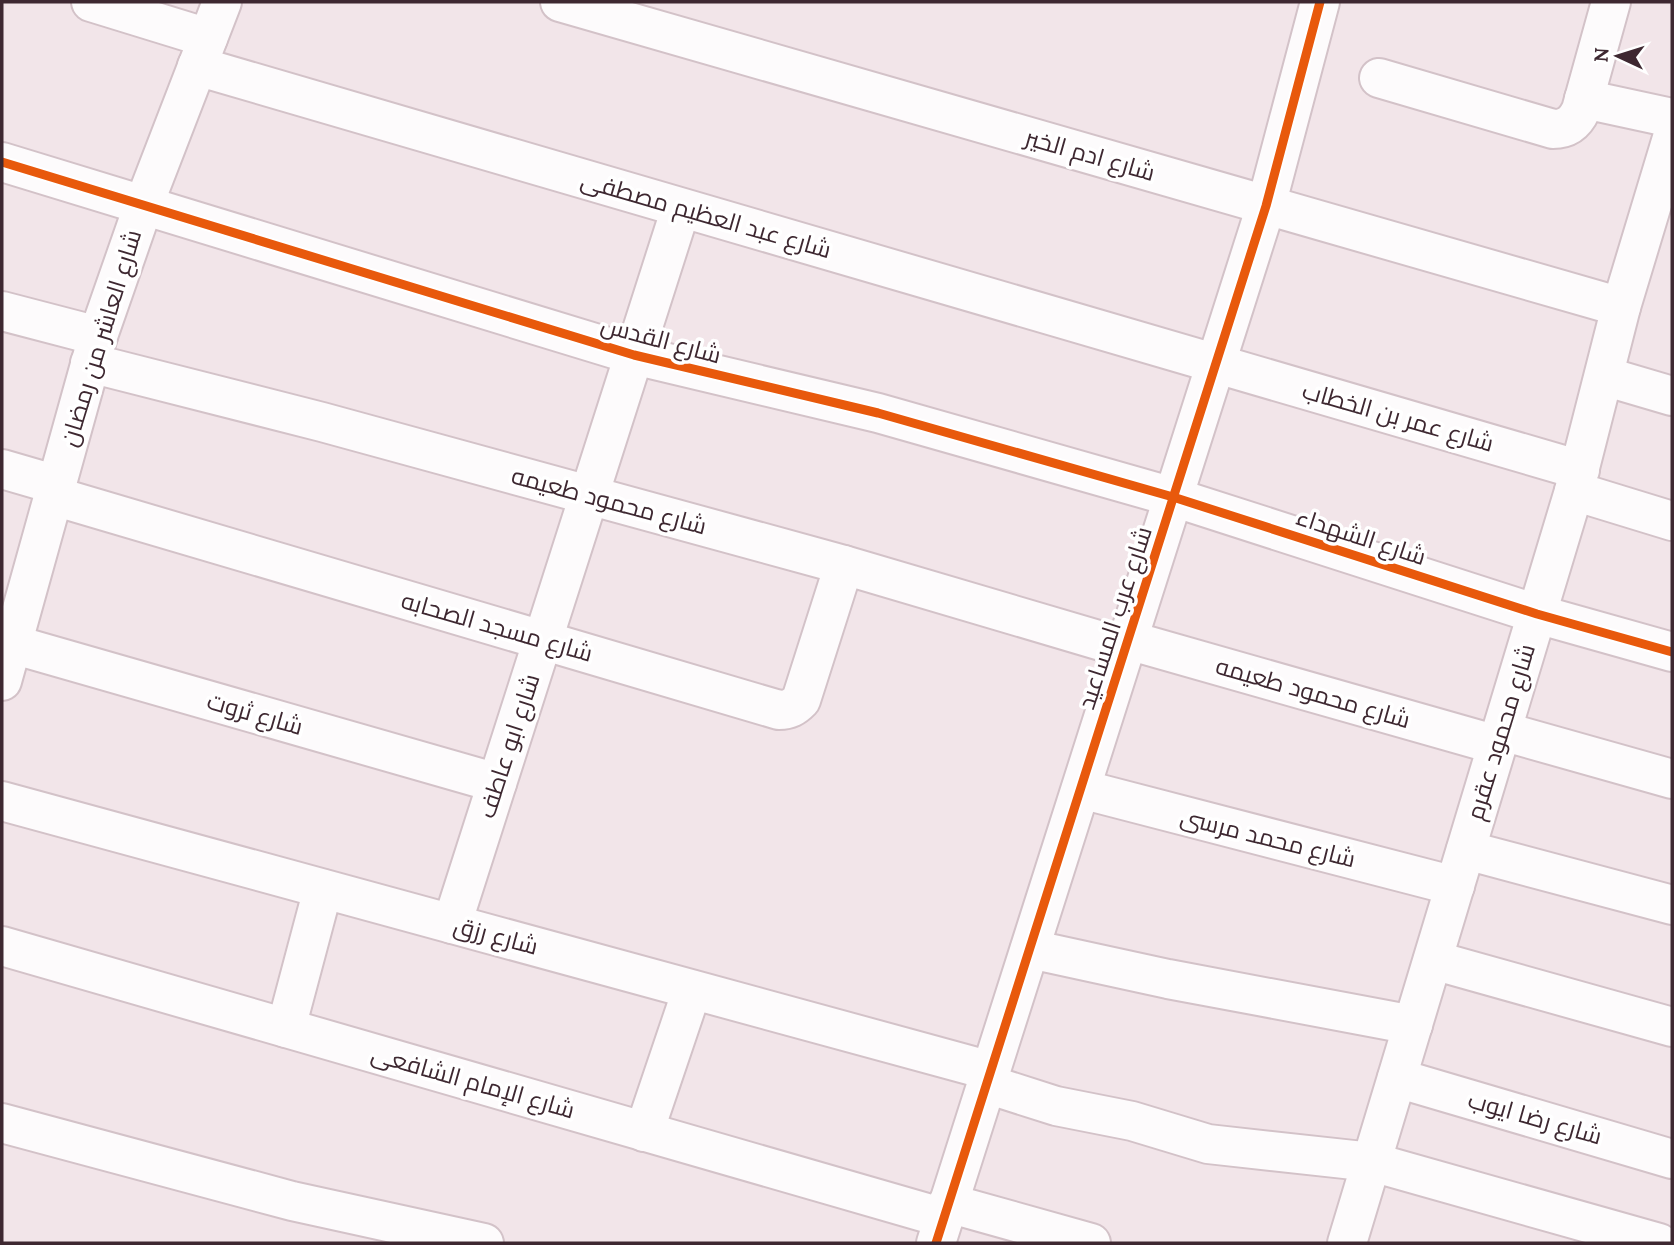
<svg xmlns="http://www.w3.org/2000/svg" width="1674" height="1245" font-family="Lora,Cairo,serif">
<rect width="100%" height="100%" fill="#f2e5e9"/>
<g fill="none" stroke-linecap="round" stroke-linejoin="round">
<defs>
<g id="minor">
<polyline points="91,2 208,38"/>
<polyline points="560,2 1621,307"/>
<polyline points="197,66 1580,470"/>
<path d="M 1379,78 L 1553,129 C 1567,129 1575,123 1581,110 L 1611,2"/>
<polyline points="1584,99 1672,118"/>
<polyline points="2,162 634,355 878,413 1173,497 1537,614 1672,652"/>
<polyline points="2,311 98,336"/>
<polyline points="90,363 322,422 844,565 1125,648"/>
<polyline points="1604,376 1672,396"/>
<polyline points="2,469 57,485"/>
<polyline points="1574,491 1672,521"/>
<path d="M 54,496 L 779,710 C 789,710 794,707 801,700 L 844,565"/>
<polyline points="1128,640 1497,745"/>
<polyline points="12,644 497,783"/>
<polyline points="2,681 98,336 144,204 222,2"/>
<polyline points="1502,731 1672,779"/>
<polyline points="1081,789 1455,886"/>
<polyline points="2,801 991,1071"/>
<polyline points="1466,850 1672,905"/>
<polyline points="452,924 681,208"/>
<polyline points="2,946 944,1218"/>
<polyline points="1030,949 1168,979 1413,1025"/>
<polyline points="1433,960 1672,1027"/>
<polyline points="286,1028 323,889"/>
<polyline points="1397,1078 1672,1159"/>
<polyline points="987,1084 1056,1106 1132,1121 1208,1144 1372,1162 1659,1243"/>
<polyline points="2,1123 292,1201 484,1243"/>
<polyline points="644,1132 692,990"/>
<polyline points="948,1203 1091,1243"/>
<polyline points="936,1243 1266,206 1320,2"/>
<polyline points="1347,1243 1574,491 1621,307 1672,138"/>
</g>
</defs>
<use href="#minor" stroke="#d3c2c8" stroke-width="42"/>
<use href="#minor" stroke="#fdfbfc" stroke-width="38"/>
<defs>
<g id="cycleway">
<polyline points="2,162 634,355 878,413 1173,497 1537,614 1672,652"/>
<polyline points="936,1243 1266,206 1320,2"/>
</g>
</defs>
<use href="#cycleway" stroke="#fff" stroke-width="13"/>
<use href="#cycleway" stroke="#e8590c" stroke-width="9"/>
</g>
<g text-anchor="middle" stroke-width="7" stroke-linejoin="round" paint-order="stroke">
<g font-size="24" fill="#3e2831" stroke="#fff">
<text transform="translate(1090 155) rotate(16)" y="8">شارع ادم الخير</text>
<text transform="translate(706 215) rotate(16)" y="8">شارع عبد العظيم مصطفى</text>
<text transform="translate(101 338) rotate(-73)" y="8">شارع العاشر من رمضان</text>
<text transform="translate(661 340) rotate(15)" y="8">شارع القدس</text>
<text transform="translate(1398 417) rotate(16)" y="8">شارع عمر بن الخطاب</text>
<text transform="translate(609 501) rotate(15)" y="8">شارع محمود طعيمه</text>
<text transform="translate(1361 537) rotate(18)" y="8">شارع الشهداء</text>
<text transform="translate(1115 618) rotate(-72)" y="8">شارع عرب المساعيد</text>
<text transform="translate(497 627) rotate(16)" y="8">شارع مسجد الصحابه</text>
<text transform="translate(1313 693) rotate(16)" y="8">شارع محمود طعيمه</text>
<text transform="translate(255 714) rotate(16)" y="8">شارع ثروت</text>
<text transform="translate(1501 732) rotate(-73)" y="8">شارع محمود عقرم</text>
<text transform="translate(509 746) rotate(-72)" y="8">شارع ابو عاطف</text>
<text transform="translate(1268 838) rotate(14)" y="8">شارع محمد مرسى</text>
<text transform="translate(496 936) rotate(15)" y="8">شارع رزق</text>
<text transform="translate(473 1082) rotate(16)" y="8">شارع الإمام الشافعى</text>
<text transform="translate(1535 1118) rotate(16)" y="8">شارع رضا ايوب</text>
</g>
</g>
<rect width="1674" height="1245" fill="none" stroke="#3e2831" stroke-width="7"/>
<g transform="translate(1618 56) rotate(274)" stroke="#ffffff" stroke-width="5" paint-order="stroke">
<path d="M0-5L12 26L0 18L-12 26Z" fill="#3e2831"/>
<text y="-10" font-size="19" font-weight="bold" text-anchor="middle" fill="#3e2831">N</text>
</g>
</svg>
